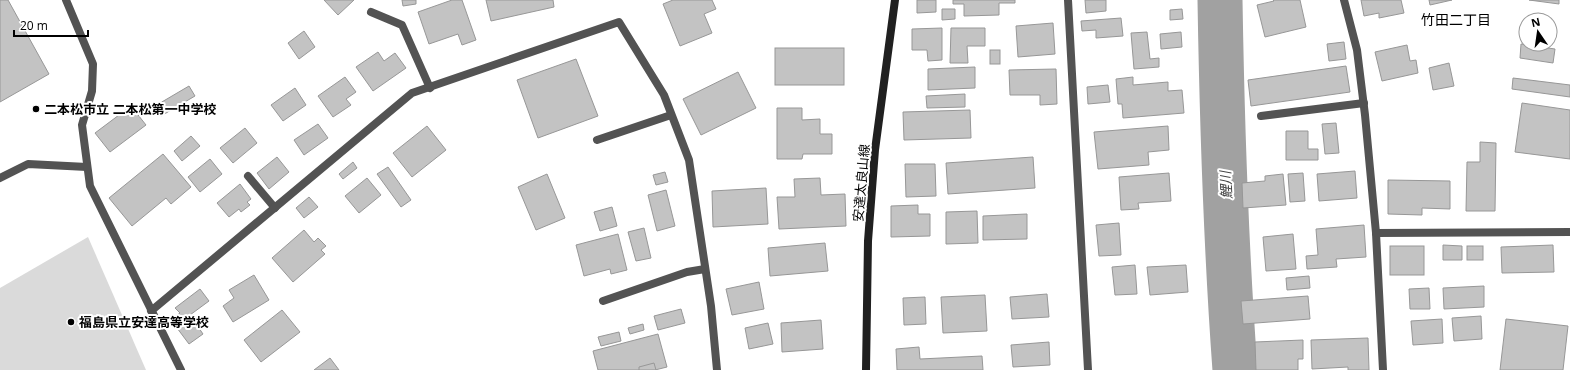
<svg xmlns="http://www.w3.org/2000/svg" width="1570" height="370" font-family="'Open Sans','Noto Sans JP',sans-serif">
<rect width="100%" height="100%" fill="#fff"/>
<polygon fill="#dadada" points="88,237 146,370 0,370 0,288"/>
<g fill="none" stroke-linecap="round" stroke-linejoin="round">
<path stroke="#a1a1a1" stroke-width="45" d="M 1220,0 C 1222,123 1226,247 1235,370"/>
</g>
<g fill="#c3c3c3" stroke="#979797">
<polygon points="0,0 8,0 49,74 0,102"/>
<polygon points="324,0 354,0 338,15"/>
<polygon points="402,0 416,0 416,4 403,6"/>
<polygon points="452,0 462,0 476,40 462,45 458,34 429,44 418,12"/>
<polygon points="486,0 553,0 554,7 491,21"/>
<polygon points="673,0 712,0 716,9 704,14 712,33 680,46 663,4"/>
<polygon points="917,0 936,0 936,12 917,13"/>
<polygon points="953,0 1015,0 1015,3 999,3 999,15 964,16 964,4 953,4"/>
<polygon points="1085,0 1106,0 1106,11 1086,13"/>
<polygon points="1273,0 1300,0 1306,27 1265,37 1257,5 1274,1"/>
<polygon points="1361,0 1401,0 1404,13 1379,18 1379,13 1364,16"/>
<polygon points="1429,0 1452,0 1430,5"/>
<polygon points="1529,0 1559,0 1559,4"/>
<polygon points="942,9 955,9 955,19 942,20"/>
<polygon points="1182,9 1183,19 1170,20 1170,10"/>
<polygon points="1121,18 1123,36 1096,38 1096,30 1082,31 1081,21"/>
<polygon points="1053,23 1055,54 1018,57 1016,26"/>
<polygon points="942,28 942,60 928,61 927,50 912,50 912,29"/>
<polygon points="951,28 985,28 985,46 967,46 968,63 950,63"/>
<polygon points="304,31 315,47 299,59 288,43"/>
<polygon points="1147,32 1150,59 1159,58 1159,67 1134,69 1131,33"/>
<polygon points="1181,32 1182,47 1161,49 1160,34"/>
<polygon points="1344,42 1346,59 1329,61 1327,44"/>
<polygon points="1521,44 1555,49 1553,63 1520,58"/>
<polygon points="1407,45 1410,61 1416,60 1418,73 1382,81 1375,52"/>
<rect x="775" y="48" width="69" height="37"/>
<rect x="990" y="50" width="10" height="14"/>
<polygon points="378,52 384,61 395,53 406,68 373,91 356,67"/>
<polygon points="576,59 598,116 538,138 517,80"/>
<polygon points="1449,63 1454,86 1433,90 1429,68"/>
<polygon points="1346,66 1350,92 1251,106 1248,80"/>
<polygon points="975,67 975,88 928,90 928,69"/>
<polygon points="1056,69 1057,104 1040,105 1040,95 1010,95 1009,70"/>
<polygon points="738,72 756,108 701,135 683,99"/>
<polygon points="345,77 356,92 346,99 351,105 333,117 318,96"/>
<polygon points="1133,77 1133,85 1168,82 1168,91 1182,90 1184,113 1123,118 1122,104 1118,104 1116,79"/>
<polygon points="1513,78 1570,85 1570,97 1512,89"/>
<polygon points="1108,85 1110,102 1088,104 1087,87"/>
<polygon points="189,86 195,96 161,116 155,106"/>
<polygon points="295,88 306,105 283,121 271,105"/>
<polygon points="965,94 965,107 927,108 926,96"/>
<polygon points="1522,103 1570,110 1570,159 1515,152"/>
<polygon points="131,106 146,125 110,152 95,133"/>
<polygon points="777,108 802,108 802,120 820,119 820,134 832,134 832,154 803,154 802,159 777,159"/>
<polygon points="970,110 971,138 904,140 903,112"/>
<polygon points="1336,123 1339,153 1325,154 1322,124"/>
<polygon points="318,124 328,138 304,155 294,140"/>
<polygon points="427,126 446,150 412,177 393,153"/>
<polygon points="1168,126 1169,150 1148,152 1149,165 1098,169 1094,132"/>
<polygon points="245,128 257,143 233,163 220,148"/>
<polygon points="1286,131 1308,131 1308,149 1318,149 1318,160 1286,160"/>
<polygon points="191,136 200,146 182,161 174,151"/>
<polygon points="1480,142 1496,143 1495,211 1466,211 1467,162 1480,162"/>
<polygon points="163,154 191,187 171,204 166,198 132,226 109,198"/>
<polygon points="277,157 289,172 269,189 257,173"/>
<polygon points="1033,157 1035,188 948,194 946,163"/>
<polygon points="210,159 222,174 200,192 188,177"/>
<polygon points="353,162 357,168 343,179 339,174"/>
<polygon points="905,164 935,164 936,196 906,197"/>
<polygon points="388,167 411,200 401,207 377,174"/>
<polygon points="1355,171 1357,198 1319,201 1317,174"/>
<polygon points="665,172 668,182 656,185 653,175"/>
<polygon points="1169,173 1171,201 1138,203 1139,209 1121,210 1119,177"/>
<polygon points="1303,173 1305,201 1290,202 1288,174"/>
<polygon points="547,174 565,218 536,230 518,187"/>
<polygon points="1283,174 1286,205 1243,208 1242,183 1265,181 1265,176"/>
<polygon points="367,178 381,195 359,213 345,196"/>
<polygon points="820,178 821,195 845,194 846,226 779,229 777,197 795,197 794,179"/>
<polygon points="1388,180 1450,181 1450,209 1422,208 1422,215 1388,214"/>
<polygon points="240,184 251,199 247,202 250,205 241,212 239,209 229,217 217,203"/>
<polygon points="766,188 768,224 713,227 712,191"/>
<polygon points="666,190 675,226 657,231 648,195"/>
<polygon points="309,197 318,207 304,218 296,208"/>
<polygon points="918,205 918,214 930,214 930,236 891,237 891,206"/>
<polygon points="612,207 617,226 600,231 594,212"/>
<polygon points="977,211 978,243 946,244 946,212"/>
<polygon points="1027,214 1027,239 983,240 983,216"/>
<polygon points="1119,223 1121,255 1099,256 1096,225"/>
<polygon points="1364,225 1366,257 1336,259 1337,267 1307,269 1306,256 1318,255 1316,229"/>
<polygon points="644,228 651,258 636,261 628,232"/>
<polygon points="304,230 314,242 318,238 326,246 321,250 325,254 293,282 272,258"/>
<polygon points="618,234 627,270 611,274 610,269 584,276 576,245"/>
<polygon points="1293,234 1296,269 1266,271 1263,237"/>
<polygon points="825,243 828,271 770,276 768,248"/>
<polygon points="1443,245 1462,246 1462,260 1443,260"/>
<polygon points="1553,245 1554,272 1502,273 1501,247"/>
<rect x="1390" y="246" width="34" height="29"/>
<rect x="1467" y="246" width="16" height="14"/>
<polygon points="1135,265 1137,294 1115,295 1112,267"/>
<polygon points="1186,265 1188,292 1150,295 1147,267"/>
<polygon points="254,275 269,300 233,322 223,306 234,298 229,290"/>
<polygon points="1309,276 1310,288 1287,290 1286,278"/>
<polygon points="759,282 764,309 732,315 726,289"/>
<polygon points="1484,286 1484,307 1444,309 1443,288"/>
<polygon points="1429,288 1430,309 1410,309 1409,289"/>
<polygon points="200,289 209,301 190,315 203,334 189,344 171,320 180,313 175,308"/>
<polygon points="1047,294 1049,317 1012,319 1010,297"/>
<polygon points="985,295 987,331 943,333 941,297"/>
<polygon points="1308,296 1310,319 1243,324 1241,301"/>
<polygon points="925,297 926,324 904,325 903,298"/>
<polygon points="681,309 685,323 658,330 654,316"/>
<polygon points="282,310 300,332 261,362 244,340"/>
<polygon points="1481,316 1482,339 1454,341 1452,318"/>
<polygon points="1442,319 1443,343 1413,345 1411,321"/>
<polygon points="1506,319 1568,326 1563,370 1500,370"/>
<polygon points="821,320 823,349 782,352 781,323"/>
<polygon points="768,323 773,344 749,349 745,328"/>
<polygon points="643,324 644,330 630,334 628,328"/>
<polygon points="619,332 621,341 601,346 598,337"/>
<polygon points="658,334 667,367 655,370 598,370 593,351"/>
<polygon points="1368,338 1369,370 1348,370 1348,367 1312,369 1311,340"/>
<polygon points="1303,340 1303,359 1298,359 1298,370 1256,370 1255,342"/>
<polygon points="1049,342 1050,365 1013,367 1011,345"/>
<polygon points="919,347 920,359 982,356 983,370 897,370 896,349"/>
<polygon points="330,358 339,370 314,370"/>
<polygon points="654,363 656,370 639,370 639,367"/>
</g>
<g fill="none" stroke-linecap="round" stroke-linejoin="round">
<polyline stroke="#535353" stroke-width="8" points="0,178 28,164 87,167"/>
<g stroke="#535353" stroke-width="8">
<polyline points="66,0 93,64 92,91 82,125 90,186 181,370"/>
<polyline points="1068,0 1088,370"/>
<polyline points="1344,0 1357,50 1365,115 1376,233 1383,370"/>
<polyline points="371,12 402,25 430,88"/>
<polyline points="1261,116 1364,103"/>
<polyline points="597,140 671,115"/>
<polyline points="248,176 275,208"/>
<polyline points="1376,233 1570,232"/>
<polyline points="603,301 687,272 705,269"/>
<polyline points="151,311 412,93 619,22 664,95 689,160 711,306 717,370"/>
</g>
<polyline stroke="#202020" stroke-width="8" points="866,370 868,241 875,150 895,0"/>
</g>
<g fill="#000" stroke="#fff" stroke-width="1.5">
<circle cx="36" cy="109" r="4"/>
<circle cx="71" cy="322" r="4"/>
</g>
<g text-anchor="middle" stroke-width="4" stroke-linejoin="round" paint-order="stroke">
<g font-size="13" font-weight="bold" fill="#000" stroke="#fff" text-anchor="start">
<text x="44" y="114">二本松市立 二本松第一中学校</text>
<text x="79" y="327">福島県立安達高等学校</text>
</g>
<g font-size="13" fill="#000" stroke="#fff">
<text transform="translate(861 183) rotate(-85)" y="5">安達太良山線</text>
</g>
<g font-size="14" fill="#000" stroke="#fff">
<text x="1456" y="25">竹田二丁目</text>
</g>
<g font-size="14" font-style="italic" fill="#424242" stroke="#fff">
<text transform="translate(1226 185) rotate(-93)" y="5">鯉川</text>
</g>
</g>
<g transform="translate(1538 32) rotate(347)"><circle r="19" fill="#ffffff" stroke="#999999"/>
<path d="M0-3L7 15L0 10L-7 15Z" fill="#000000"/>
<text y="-6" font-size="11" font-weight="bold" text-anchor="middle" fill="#000000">N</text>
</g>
<path d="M14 30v6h74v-6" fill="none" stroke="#000000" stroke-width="2"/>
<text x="20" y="30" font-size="12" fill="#000000" stroke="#ffffff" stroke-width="3" paint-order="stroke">20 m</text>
</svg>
